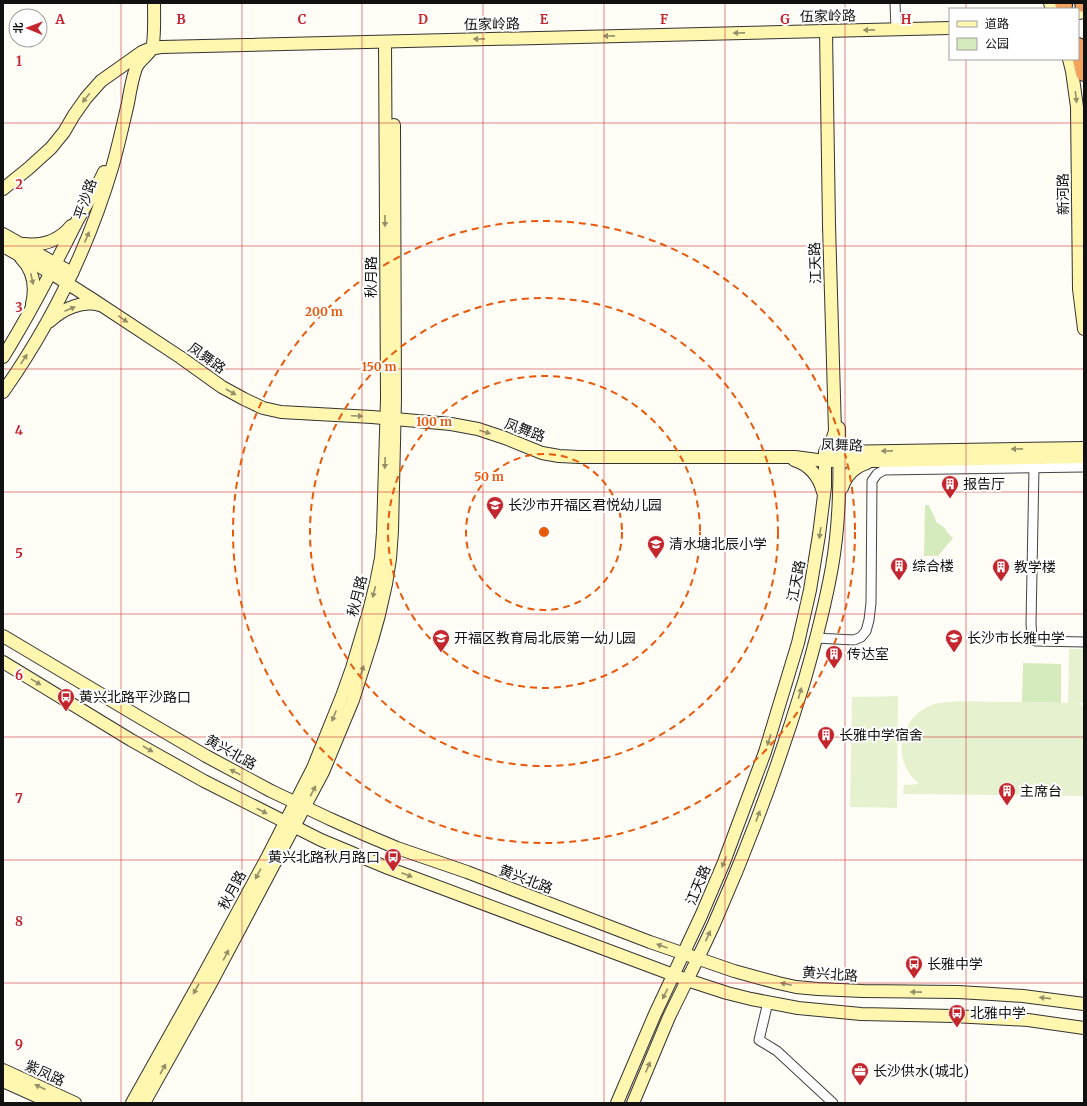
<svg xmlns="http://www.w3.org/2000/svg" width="1087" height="1106" font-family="Merriweather,'Noto Sans SC',serif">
<rect width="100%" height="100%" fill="#fffdf5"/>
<g fill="#d5ebbd">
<path d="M 925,505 L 929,505 C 931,512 935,515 936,522 L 945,528 L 946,531 L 953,538 L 938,556 L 924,556 Z"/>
<polygon points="1023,663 1061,664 1061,703 1022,702"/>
</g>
<g fill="#e6f2cf">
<path d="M 1069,649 L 1084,649 L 1084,703 L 1078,703 L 1084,706 L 1084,796 L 903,794 L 904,785 L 919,784 C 907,774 899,758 902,741 C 905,726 914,713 929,706 C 945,699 982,702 1001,702 C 1023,702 1046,702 1068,703 Z"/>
<polygon points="898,696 897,808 850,807 852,697"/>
</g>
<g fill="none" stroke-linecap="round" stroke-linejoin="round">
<defs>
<g id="street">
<polyline points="895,3 896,29"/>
<polyline points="1034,467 1031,624 1032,637 1035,641 1084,642"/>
<polyline points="816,638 854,640 861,637 866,631 869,620 871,603 872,481 877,474 884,470 1084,467"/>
<polyline points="768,1002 759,1040 777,1051 833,1103"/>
</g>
<g id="secondary">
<polyline points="1050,3 1052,9"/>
<polyline points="1078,13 1084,12"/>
<polyline points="1069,59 1072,71 1077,107 1079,289 1084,329"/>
<polyline points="3,189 29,168 51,148 64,132 74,115 86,98 101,81 142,52 149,49 161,47 950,28"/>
<polyline points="3,234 72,273"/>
<path d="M 24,244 C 43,246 59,241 71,226"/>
<polyline points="3,246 51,273 92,299 180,357 222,387 244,399 263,408 281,412 372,417 451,424 478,429 505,438 542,453 559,456 579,457 795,457 825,461 876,461 1084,457"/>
<path d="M 21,258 C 34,271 36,287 32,304"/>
<path d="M 50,321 C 63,309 82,300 100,305"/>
<path d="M 3,357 C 30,314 53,269 76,223 C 85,206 96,190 104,172"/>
<path d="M 3,392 C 51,324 88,248 112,168 C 118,147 123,125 128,103 C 130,91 132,79 136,68 C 139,60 149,55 152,48 C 155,39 154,14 154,3"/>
<polyline points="833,452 1084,448"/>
<path d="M 794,460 C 810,465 819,476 823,492"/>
<path d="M 842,488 C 846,475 854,467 867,463"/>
<polyline points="3,636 146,721 206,756 271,791 330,819 366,835 397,848 467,872 650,942 734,971 778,983 796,987 818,989 863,991 958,992 992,994 1023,996 1084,1004"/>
<polyline points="3,662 131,740 204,781 321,840 388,868 687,980 727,993 751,999 798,1008 861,1014 953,1016 1028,1020 1084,1028"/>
<polyline points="3,1070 75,1103"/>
<polyline points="3,1081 52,1103"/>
<polyline points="132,1103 202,978 268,856 313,768 342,696 352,668 369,611 376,583 381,558 383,532 387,399 385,42"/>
<polyline points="144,1103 211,983 323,772 353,700 372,640 379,615 386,584 390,559 392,531 395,399 394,125"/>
<path d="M 617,1103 L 655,1014 L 701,916 L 724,862 L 765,752 L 798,643 L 810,590 L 819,535 L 825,487 L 825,452 C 829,444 833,441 835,431 L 829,225 L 826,31"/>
<path d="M 633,1103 C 645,1075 657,1046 669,1017 C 684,986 700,955 714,924 C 749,845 779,764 804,682 C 815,644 825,606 832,567 C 840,521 840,475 839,428"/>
</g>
<g id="highway">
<polyline points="1063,3 1064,5"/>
<polyline points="1083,3 1084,4"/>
<polyline points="1078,46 1084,73"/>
</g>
</defs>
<use href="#street" stroke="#444" stroke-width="11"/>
<use href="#secondary" stroke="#333" stroke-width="14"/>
<use href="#highway" stroke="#222" stroke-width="18"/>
<use href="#street" stroke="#fff" stroke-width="9"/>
<use href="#secondary" stroke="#fff6b0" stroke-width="12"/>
<use href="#highway" stroke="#f5a25d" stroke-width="16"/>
</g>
<defs><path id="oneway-solid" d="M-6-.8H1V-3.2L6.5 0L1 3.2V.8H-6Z"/></defs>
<g fill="#948f68">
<use href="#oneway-solid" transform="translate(869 30) rotate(179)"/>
<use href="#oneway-solid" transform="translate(739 33) rotate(179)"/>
<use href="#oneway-solid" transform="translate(609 36) rotate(179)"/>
<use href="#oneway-solid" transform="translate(479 39) rotate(179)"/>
<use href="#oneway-solid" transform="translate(1076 97) rotate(83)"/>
<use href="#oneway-solid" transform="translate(86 98) rotate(129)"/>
<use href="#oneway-solid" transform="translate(385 221) rotate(90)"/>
<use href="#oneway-solid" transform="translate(87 237) rotate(-67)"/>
<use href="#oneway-solid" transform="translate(32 279) rotate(77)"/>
<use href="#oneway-solid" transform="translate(70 309) rotate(-23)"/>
<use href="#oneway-solid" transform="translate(123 319) rotate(34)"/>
<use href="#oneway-solid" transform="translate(24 359) rotate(-57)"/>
<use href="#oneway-solid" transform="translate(231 392) rotate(30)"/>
<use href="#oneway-solid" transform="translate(357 416) rotate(3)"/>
<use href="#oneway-solid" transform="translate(485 432) rotate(18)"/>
<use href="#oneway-solid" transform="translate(1017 449) rotate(179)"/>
<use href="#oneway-solid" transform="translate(887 451) rotate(179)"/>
<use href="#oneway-solid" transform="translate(385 463) rotate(92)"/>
<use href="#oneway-solid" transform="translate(820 533) rotate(98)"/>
<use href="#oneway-solid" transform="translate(374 592) rotate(104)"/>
<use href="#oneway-solid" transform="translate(362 671) rotate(-72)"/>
<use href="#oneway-solid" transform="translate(36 682) rotate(31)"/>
<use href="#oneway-solid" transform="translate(800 693) rotate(-74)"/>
<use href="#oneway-solid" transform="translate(334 716) rotate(112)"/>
<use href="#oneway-solid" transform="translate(769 740) rotate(108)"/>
<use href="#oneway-solid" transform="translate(148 749) rotate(30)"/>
<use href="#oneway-solid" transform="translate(235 772) rotate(-152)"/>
<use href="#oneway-solid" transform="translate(313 791) rotate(-62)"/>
<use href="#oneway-solid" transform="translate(262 811) rotate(27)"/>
<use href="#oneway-solid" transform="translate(758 816) rotate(-70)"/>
<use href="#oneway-solid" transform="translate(724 862) rotate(112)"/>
<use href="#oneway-solid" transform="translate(258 874) rotate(118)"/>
<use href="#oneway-solid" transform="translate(407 875) rotate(21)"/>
<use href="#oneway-solid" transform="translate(708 936) rotate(-65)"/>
<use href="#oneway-solid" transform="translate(662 946) rotate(-160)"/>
<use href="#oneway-solid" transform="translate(226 955) rotate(-62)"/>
<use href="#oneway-solid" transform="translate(786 984) rotate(-168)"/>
<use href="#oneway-solid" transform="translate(196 989) rotate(119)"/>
<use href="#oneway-solid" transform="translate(916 992) rotate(-179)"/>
<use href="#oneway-solid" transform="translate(665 994) rotate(116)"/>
<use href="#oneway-solid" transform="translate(1045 998) rotate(-174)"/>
<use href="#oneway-solid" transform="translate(648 1067) rotate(-67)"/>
<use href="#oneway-solid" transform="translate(163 1069) rotate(-61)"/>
<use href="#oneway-solid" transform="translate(40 1087) rotate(-156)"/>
</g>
<path fill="none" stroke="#c4262e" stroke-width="1" stroke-opacity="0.55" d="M 121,3 L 121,1103M 242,3 L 242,1103M 362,3 L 362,1103M 483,3 L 483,1103M 604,3 L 604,1103M 725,3 L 725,1103M 845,3 L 845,1103M 966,3 L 966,9M 966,59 L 966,1103M 3,123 L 1084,123M 3,246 L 1084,246M 3,369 L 1084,369M 3,492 L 1084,492M 3,614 L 1084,614M 3,737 L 1084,737M 3,860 L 1084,860M 3,983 L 1084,983"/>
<g fill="none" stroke="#e8590c" stroke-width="2" stroke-dasharray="7 5">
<circle cx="544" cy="532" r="78"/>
<circle cx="544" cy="532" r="156"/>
<circle cx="544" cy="532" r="234"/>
<circle cx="544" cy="532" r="311"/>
</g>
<defs>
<symbol id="building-pin" viewBox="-11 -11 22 30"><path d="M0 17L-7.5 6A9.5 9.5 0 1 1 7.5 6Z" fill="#c4262e" stroke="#fff"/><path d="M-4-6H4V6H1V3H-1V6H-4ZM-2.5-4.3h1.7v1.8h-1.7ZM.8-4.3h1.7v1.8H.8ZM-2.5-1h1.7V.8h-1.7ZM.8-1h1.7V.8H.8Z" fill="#fff"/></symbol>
<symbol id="school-pin" viewBox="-11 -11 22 30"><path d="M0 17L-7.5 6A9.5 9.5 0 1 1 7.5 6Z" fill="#c4262e" stroke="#fff"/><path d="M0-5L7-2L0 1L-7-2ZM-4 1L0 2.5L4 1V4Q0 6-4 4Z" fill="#fff"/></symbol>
<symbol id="bus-pin" viewBox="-11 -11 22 30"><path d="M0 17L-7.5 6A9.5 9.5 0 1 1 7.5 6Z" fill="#c4262e" stroke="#fff"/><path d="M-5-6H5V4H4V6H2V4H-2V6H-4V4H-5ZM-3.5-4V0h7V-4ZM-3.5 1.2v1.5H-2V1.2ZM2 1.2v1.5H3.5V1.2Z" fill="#fff"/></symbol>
<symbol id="office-pin" viewBox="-11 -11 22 30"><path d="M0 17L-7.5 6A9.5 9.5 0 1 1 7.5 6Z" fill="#c4262e" stroke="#fff"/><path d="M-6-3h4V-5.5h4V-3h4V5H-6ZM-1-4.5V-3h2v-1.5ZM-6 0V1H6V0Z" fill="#fff"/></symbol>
</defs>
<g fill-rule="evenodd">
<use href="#building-pin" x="940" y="474" width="20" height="27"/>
<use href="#school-pin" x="485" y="495" width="20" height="27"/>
<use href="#school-pin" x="646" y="534" width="20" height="27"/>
<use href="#building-pin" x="889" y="556" width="20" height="27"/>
<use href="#building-pin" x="991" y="557" width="20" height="27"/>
<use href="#school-pin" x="431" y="628" width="20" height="27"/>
<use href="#school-pin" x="944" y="628" width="20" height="27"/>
<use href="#building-pin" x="824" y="644" width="20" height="27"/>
<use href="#bus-pin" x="56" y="687" width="20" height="27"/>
<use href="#building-pin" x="816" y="725" width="20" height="27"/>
<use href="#building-pin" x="997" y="781" width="20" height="27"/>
<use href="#bus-pin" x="383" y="847" width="20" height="27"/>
<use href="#bus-pin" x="904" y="954" width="20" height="27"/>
<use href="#bus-pin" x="947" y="1003" width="20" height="27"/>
<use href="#office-pin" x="850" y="1061" width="20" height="27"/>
</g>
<g text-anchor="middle" stroke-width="4" stroke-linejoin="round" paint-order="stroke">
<g font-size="14" fill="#111" stroke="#fff">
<text transform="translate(828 16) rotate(-1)" y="5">伍家岭路</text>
<text transform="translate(492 24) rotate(-1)" y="5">伍家岭路</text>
<text transform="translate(1063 194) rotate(-91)" y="5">新河路</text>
<text transform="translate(85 199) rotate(-71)" y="5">平沙路</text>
<text transform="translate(815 263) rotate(-92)" y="5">江天路</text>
<text transform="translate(371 277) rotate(-90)" y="5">秋月路</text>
<text transform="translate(207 358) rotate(35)" y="5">凤舞路</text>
<text transform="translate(525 430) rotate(20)" y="5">凤舞路</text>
<text transform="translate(842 445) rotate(2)" y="5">凤舞路</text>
<text transform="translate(796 581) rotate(-79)" y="5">江天路</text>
<text transform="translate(357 596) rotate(-76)" y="5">秋月路</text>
<text transform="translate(231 752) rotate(29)" y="5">黄兴北路</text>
<text transform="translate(526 879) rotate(21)" y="5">黄兴北路</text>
<text transform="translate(698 885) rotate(-67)" y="5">江天路</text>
<text transform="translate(232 890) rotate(-62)" y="5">秋月路</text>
<text transform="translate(830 974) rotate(4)" y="5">黄兴北路</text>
<text transform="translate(45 1073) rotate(24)" y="5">紫凤路</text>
</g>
<g font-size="14" fill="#111" stroke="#fff" text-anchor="start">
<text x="963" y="489">报告厅</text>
<text x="508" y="510">长沙市开福区君悦幼儿园</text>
<text x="669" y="549">清水塘北辰小学</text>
<text x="912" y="571">综合楼</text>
<text x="1014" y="572">教学楼</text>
<text x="454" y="643">开福区教育局北辰第一幼儿园</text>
<text x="967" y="643">长沙市长雅中学</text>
<text x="847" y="659">传达室</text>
<text x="79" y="702">黄兴北路平沙路口</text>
<text x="839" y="740">长雅中学宿舍</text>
<text x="1020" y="796">主席台</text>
<text x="380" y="862" text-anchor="end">黄兴北路秋月路口</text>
<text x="927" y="969">长雅中学</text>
<text x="970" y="1018">北雅中学</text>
<text x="873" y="1076">长沙供水(城北)</text>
</g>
</g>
<g font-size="13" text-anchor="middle" font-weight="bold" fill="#c4262e" stroke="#fff" stroke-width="4" stroke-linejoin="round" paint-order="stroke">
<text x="60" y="24">A</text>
<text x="181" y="24">B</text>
<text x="302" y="24">C</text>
<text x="423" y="24">D</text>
<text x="544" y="24">E</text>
<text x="664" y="24">F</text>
<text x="785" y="24">G</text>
<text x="906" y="24">H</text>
<text x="19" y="66">1</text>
<text x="19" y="189">2</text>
<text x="19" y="312">3</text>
<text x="19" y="435">4</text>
<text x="19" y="558">5</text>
<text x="19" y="680">6</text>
<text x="19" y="803">7</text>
<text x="19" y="926">8</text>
<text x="19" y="1049">9</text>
</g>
<circle cx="544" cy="532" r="6" fill="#e8590c" stroke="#fff" stroke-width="2"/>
<g font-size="12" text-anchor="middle" font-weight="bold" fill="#e8590c" stroke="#fff" stroke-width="4" stroke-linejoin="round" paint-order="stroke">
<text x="324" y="316">200 m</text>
<text x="379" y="371">150 m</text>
<text x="434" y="426">100 m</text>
<text x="489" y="481">50 m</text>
</g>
<rect width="1087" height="1106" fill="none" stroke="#111111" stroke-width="8"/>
<rect x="949" y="8" width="130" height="52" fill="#ffffff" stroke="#a0a0a0"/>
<rect x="957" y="21" width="20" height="6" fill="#fff6b0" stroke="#a0a0a0"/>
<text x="985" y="28" font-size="12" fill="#111111">道路</text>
<rect x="957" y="38" width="20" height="12" fill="#d5ebbd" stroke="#a0a0a0"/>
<text x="985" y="48" font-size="12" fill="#111111">公园</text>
<g transform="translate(28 28) rotate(271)"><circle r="19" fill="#ffffff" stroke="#a0a0a0"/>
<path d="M0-3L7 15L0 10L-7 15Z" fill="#c4262e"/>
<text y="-6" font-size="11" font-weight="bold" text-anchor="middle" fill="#111111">北</text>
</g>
</svg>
